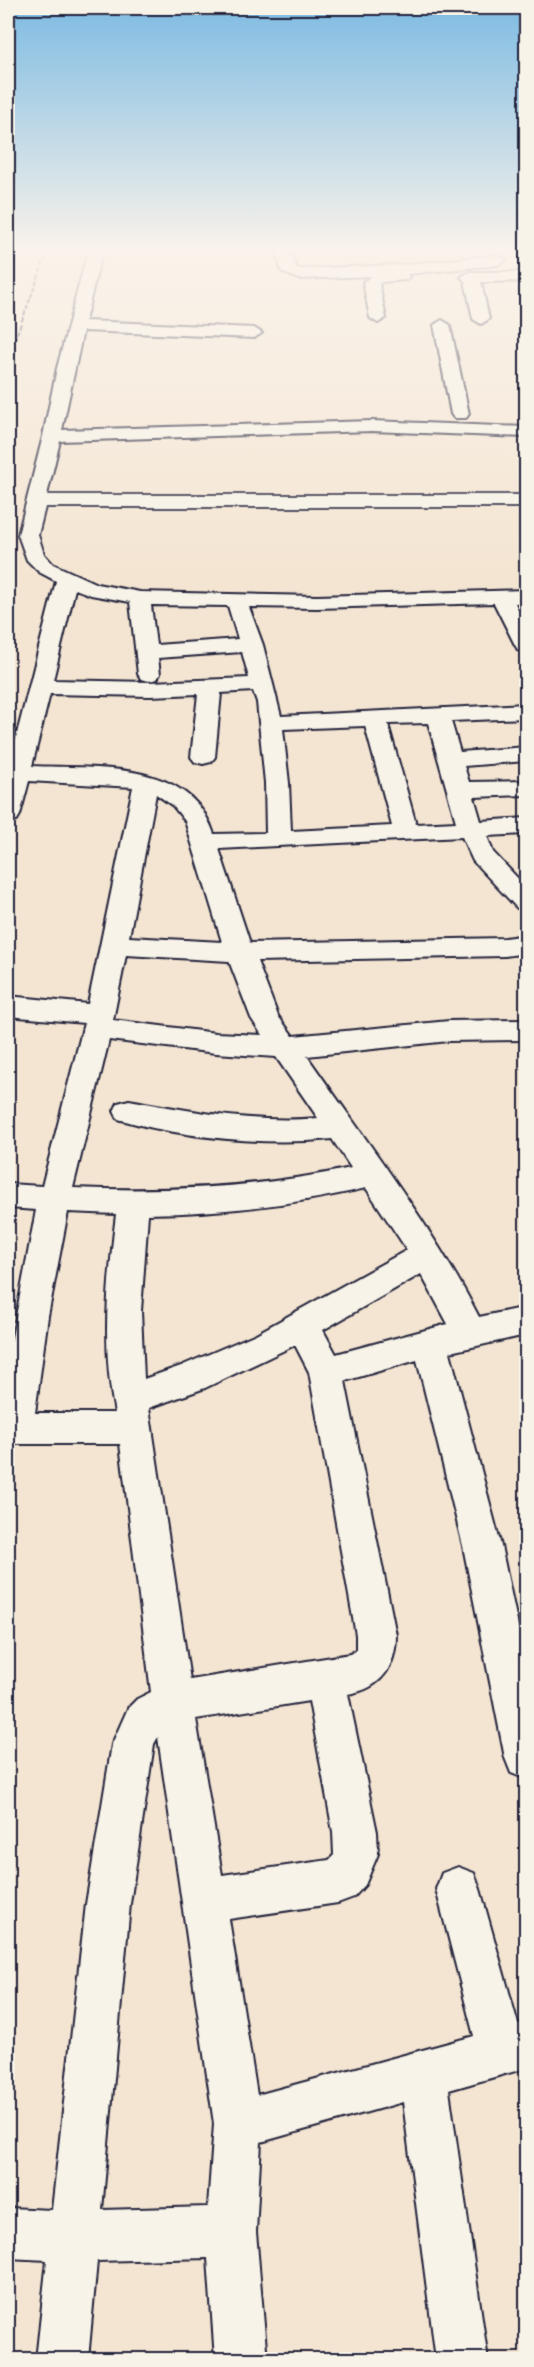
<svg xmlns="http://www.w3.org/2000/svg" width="534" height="2367" font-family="Caveat,sans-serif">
<rect width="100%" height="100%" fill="#f4e5d2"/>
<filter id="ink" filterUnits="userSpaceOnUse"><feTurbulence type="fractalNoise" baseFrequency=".0167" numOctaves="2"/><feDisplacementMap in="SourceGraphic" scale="12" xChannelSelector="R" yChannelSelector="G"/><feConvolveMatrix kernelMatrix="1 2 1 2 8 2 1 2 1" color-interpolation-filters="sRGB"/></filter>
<g filter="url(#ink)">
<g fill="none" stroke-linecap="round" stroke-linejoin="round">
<defs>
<g id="minor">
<path d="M 88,251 L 102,251 L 85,321 L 254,328 L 262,333 L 254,338 L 83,331 L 62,430 L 372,421 L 526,427 L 526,437 L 372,431 L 60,441 L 47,495 L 526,495 L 526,507 L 45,507 L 38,535 L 44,554 L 53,564 L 97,584 L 140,592 L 317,596 L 526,590 L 526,602 L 515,603 L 526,625 L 526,652 L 518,650 L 515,645 L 494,603 L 317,608 L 249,607 L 263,645 L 281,716 L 526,704 L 526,718 L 451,721 L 460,752 L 526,747 L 526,761 L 464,766 L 469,782 L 526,781 L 526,795 L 474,797 L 481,821 L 526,818 L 526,834 L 487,836 L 493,852 L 526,887 L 526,910 L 517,908 L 473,861 L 462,837 L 219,849 L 250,943 L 505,938 L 526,935 L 526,953 L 505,956 L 257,961 L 278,1016 L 293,1036 L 449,1021 L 526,1020 L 526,1040 L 449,1041 L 307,1056 C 366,1141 431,1224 479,1317 L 526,1307 L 526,1335 L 450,1352 L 501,1546 L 526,1664 L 526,1779 L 511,1773 L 505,1758 L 463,1546 L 417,1360 L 345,1381 L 396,1635 C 396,1667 381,1689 348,1694 L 377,1832 L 378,1854 L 365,1885 L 354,1897 L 338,1903 L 229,1919 L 257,2095 L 474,2036 L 436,1889 L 442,1873 L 458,1867 L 474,1873 L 480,1889 L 518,2024 L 526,2022 L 526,2068 L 449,2090 L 488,2360 L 436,2360 L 403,2102 L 261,2142 L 256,2232 L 267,2360 L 215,2360 L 208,2258 L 97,2261 L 88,2360 L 36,2360 L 47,2260 L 8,2258 L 8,2208 L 52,2210 L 86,1904 L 112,1744 L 128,1708 L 137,1699 L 151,1692 L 120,1444 L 8,1444 L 8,1359 L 36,1210 L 8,1208 L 8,1184 L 42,1186 L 84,1023 L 8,1016 L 8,996 L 88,1004 L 133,787 L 29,781 L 20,815 L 17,820 L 8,822 L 8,769 L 56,581 L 39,572 L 27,560 L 18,535 L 43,436 L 57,368 ZM 75,589 L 91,595 L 130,602 L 138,674 L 141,679 L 149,681 L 157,679 L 160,674 L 158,658 L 242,652 L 249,678 L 150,682 L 53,680 ZM 151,605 L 228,606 L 238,639 L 156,645 ZM 253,691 L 257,702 L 265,783 L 266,833 L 214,834 C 190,759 96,769 32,766 L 50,694 L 150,696 L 198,694 L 191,757 L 195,762 L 203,764 L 211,762 L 215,757 L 221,693 ZM 428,723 L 456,822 L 416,824 L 388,724 ZM 365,726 L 392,826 L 291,831 L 289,783 L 283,729 ZM 156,794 L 173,806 L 185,821 L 222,942 L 129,937 ZM 126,955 L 229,961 L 251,1018 L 262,1035 L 216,1033 L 113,1020 ZM 109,1040 L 216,1053 L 276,1057 L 318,1118 C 255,1124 191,1111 129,1100 L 118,1103 L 114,1111 L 118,1119 C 182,1138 266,1146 332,1139 L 351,1168 C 259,1188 166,1192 73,1188 ZM 366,1188 L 407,1250 L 256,1334 L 181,1366 L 144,1379 L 141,1311 L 148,1214 C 223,1213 293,1205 366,1188 ZM 68,1212 L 116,1214 C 108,1280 101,1347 115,1413 L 35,1413 L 48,1316 ZM 421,1274 L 448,1324 L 336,1354 L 323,1330 ZM 295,1345 L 309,1372 L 356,1635 L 356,1650 L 350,1654 L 190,1680 L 149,1408 L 205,1388 ZM 309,1701 L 333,1832 L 334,1855 L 329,1860 L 222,1875 L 196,1719 ZM 158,1737 L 214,2124 L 208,2207 L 102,2210 L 130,1904 L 154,1744 Z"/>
<polygon points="276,251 290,251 296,267 301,269 400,265 498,255 506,260 498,265 407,274 409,277 406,280 382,282 379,284 386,318 378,323 370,318 363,282 372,276 299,279 284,273 281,270"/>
<polygon points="469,272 526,272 526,281 481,282 489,319 481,324 473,319 465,281 461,277"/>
<polygon points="442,320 450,325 469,414 466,418 454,418 451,414 434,325"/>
</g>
</defs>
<use href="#minor" stroke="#22223b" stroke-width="4"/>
<use href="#minor" fill="#f7f3e8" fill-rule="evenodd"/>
<polyline stroke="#22223b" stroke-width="2" stroke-dasharray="4.5 2" stroke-linecap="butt" points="8,358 48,251"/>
</g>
</g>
<linearGradient id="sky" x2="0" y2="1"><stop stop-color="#7dbbe3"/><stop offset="0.43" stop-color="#faf3eb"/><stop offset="1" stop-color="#faf3eb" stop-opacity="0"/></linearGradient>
<rect width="534" height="582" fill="url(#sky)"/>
<rect width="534" height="2367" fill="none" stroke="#f7f3e8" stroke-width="30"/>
<rect x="15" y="15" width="504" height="2337" fill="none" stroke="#22223b" stroke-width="2" filter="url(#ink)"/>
</svg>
